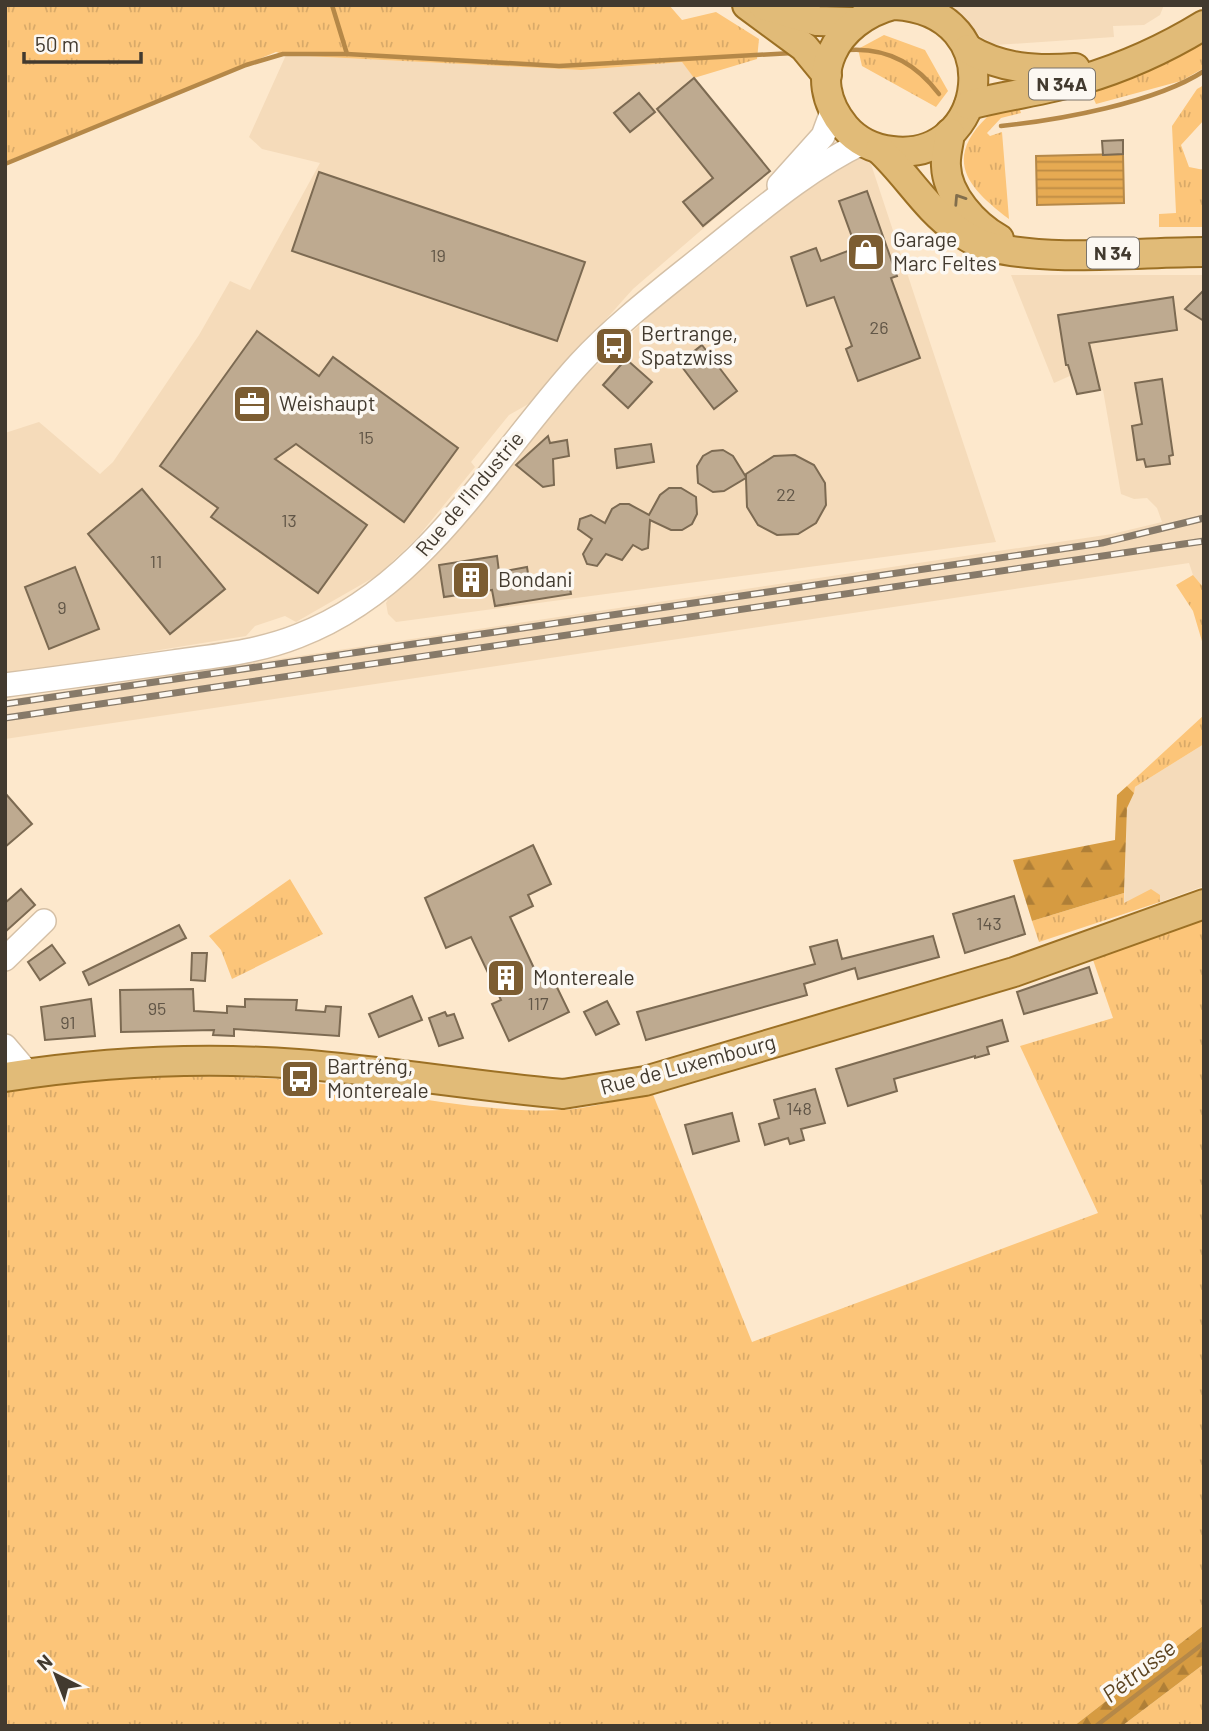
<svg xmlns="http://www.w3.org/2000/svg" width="1209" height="1731" font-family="Barlow,sans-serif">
<defs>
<pattern id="grass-tufts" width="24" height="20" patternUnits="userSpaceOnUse" patternTransform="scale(1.75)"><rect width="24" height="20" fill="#fcc579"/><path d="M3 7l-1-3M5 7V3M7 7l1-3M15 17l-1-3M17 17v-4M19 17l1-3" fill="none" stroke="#d9aa69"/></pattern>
<pattern id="forest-firs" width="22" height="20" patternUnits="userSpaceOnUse" patternTransform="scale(1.75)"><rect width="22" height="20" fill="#d69b41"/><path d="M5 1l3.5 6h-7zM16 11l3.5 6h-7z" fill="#af7f37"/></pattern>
<pattern id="water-rules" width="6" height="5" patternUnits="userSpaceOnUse" patternTransform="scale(1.75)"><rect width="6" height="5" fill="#e6aa52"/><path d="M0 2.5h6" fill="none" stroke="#bc8b44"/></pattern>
</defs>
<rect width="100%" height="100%" fill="#fde8cc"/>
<g fill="#f5dbba">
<polygon points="950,5 1164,5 1160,15 1144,25 1113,26 1114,37 996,45 982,38"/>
<polygon points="286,55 581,70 682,62 770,171 633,289 532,402 509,415 471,462 475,467 417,538 378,575 296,622 285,616 255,626 246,636 5,675 5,433 39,422 100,474 113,462 199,335 230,281 250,290 320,163 262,149 249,137"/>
<polygon points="856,158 870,161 996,542 396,622 388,614 386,603 393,590 587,374 657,309 786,203 846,161"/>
<polygon points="1011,275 1204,275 1204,588 1193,575 1189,563 5,739 5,700 1112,534 1162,522 1157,508 1147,498 1134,499 1121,494 1103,390 1077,394 1072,375 1054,383"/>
<polygon points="1204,744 1204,886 1160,902 1160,895 1124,904 1127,808 1135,787"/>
</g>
<g fill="url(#grass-tufts)">
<polygon points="5,5 669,5 682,20 716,12 759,39 757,59 694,78 682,62 581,70 286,55 276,52 5,162"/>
<polygon points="884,35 925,50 948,91 936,107 862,66 858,49"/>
<path d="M 1204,39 L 1204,68 L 1181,81 L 1096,104 L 1092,95 L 1019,107 L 1021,113 L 1001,118 L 987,133 L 990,136 L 1002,132 L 1009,219 C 968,188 943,160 987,117 Z"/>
<polygon points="1204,85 1204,120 1181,145 1189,167 1204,170 1204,227 1159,227 1159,214 1176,213 1172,126 1197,89"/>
<polygon points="1193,575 1204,588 1204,648 1193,611 1176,585"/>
<polygon points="1204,715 1204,744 1135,787 1134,793 1127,786"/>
<polygon points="290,879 323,934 232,979 221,950 209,936"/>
<polygon points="1151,889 1160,895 1160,902 1039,942 1032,921 1124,893 1124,903"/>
<path d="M 1204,916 L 1204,1625 L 1074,1726 L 5,1726 L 5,1091 C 100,1077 202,1072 298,1081 C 382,1090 479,1114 563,1110 C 592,1108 623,1099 652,1092 L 752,1342 L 1098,1213 L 1020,1046 L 1113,1018 L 1091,954 Z"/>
<polygon points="1204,1664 1204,1726 1122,1726"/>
</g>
<g fill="url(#forest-firs)">
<polygon points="1127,786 1134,793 1127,808 1124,893 1032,921 1013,860 1115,840 1117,795"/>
<polygon points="1204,1625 1204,1664 1122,1726 1074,1726"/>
</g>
<polygon fill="url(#water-rules)" stroke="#b58848" stroke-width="2" points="1123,154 1124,203 1037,205 1036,156"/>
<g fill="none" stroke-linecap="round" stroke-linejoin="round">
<g stroke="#b58848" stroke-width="4.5">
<polyline points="332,5 347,54"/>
<path d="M 847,50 C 886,47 916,63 939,94"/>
<path d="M 1001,126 C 1059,120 1155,103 1204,71"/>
<polyline points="5,164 246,65 283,54 347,54 559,66 793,53"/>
<polyline points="1096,1726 1204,1643"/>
</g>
</g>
<g fill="#beaa90" stroke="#7c6a52" stroke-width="2">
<polygon points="694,78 770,171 703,226 683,202 713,178 657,109"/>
<polygon points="639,93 655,112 630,132 614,113"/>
<polygon points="1123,140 1123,154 1103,155 1102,141"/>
<polygon points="319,172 585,262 557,341 292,251"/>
<polygon points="867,191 897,276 891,278 920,358 858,381 846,349 852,346 834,297 807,306 791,257 816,248 821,261 856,248 839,201"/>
<polygon points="1204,290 1204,321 1185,309"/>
<polygon points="1173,297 1177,330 1089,343 1100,390 1077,394 1068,365 1066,365 1058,315"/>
<polygon points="257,331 319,376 333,357 458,448 404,522 296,444 275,459 367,525 318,593 211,517 218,508 160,466"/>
<polygon points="702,345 737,391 714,409 679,363"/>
<polygon points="626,359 652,382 628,408 603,385"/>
<polygon points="1162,379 1173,455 1169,456 1170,464 1146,467 1144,459 1137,460 1132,426 1142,424 1135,383"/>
<polygon points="548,436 550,443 567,440 569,456 553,459 554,485 543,487 516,465"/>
<polygon points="651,444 654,462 617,468 615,449"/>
<polygon points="723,450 733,456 746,477 746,474 774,456 795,455 814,465 825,483 826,505 816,523 798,534 777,535 758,525 747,507 746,478 724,491 713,492 698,483 697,466 703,456 712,451"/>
<polygon points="669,488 681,488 696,497 697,514 692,524 682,530 671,530 650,520 648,548 642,550 633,545 622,560 606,554 597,566 587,564 583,554 592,539 578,529 580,519 591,515 605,523 612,509 620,504 629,504 649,515 660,495"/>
<polygon points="142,489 225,589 170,634 88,534"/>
<polygon points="497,556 499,572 527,567 529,580 553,575 555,581 568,578 571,594 495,606 492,590 444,597 439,565"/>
<polygon points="75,567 99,629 49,649 25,587"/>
<polygon points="5,793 32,824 5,847"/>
<polygon points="533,845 551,884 528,895 533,906 510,917 540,981 551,975 569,1012 509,1041 492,1004 501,1000 471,937 446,948 425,898"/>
<polygon points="21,889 35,905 5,932 5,903"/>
<polygon points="1014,896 1025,934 965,953 953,914"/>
<polygon points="179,925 186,938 89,985 83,972"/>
<polygon points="933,936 939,957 858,979 855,968 804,984 807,995 646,1040 637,1012 815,964 810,947 837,940 842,959"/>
<polygon points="52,945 65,963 40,980 28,962"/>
<polygon points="192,953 207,953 205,981 191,980"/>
<polygon points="1089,967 1097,993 1024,1014 1017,992"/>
<polygon points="193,989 194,1011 227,1013 227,1006 245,1007 245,999 297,1000 296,1010 325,1012 326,1006 341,1007 339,1036 234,1029 234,1036 213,1035 214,1030 121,1032 120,990"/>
<polygon points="412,996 422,1020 379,1037 369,1014"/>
<polygon points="91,999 95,1036 45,1040 41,1007"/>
<polygon points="607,1001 619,1024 596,1035 584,1012"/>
<polygon points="445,1012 447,1016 454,1014 463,1038 439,1046 429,1018"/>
<polygon points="1002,1020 1008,1041 987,1047 989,1054 975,1058 975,1056 894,1079 897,1091 848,1106 836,1069"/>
<polygon points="815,1089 825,1123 801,1129 804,1140 790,1144 788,1138 765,1145 759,1124 779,1118 774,1100"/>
<polygon points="732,1113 739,1141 693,1154 685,1125"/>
</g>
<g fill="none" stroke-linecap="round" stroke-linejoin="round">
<defs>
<g id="minor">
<polyline points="779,185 823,136 833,109"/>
<path d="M 5,685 C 61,678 117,670 173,662 C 215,656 258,652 298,636 C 425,588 492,459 580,363 C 618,322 665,287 708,252 C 757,213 807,169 864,142"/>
<polyline points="5,959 44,921"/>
<polyline points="5,1046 28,1073"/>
</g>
<g id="major">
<polyline points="747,5 804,47 827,75"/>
<polyline points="763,5 817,21 853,22"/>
<path d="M 893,5 C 836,20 803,77 845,127 C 857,141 874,149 892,151 C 988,163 1011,12 895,5"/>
<path d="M 968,49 C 1001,69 1037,71 1075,68"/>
<path d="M 969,105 C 1006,95 1044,91 1081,80 C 1125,67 1165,49 1204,25"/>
<path d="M 950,133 C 949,143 945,155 946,166 C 947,195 974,225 999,239"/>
<path d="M 880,150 C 907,175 927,210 957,230 C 967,237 980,245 991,247 C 1050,262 1141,252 1204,252"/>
<path d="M 5,1077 C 101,1062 202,1057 298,1064 C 387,1071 475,1086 563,1094 L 645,1081 L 1014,972 L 1204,904"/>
</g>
</defs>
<use href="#minor" stroke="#d5c0a6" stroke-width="26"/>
<use href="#major" stroke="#9c7024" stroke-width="32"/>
<use href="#minor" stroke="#fff" stroke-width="23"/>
<use href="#major" stroke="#e1bb78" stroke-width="28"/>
<defs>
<g id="rail">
<polyline points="5,704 1102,543 1204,518"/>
<polyline points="5,718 1204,541"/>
</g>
</defs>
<use href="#rail" stroke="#877a69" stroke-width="7"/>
<use href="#rail" stroke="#fcf8f2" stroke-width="4.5" stroke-dasharray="13" stroke-linecap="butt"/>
</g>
<defs><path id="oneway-chevron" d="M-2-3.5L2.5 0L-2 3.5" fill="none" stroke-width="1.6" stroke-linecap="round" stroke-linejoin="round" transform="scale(1.75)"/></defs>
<use stroke="#826e4c" href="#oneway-chevron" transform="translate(959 199) rotate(-123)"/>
<defs>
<symbol id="shop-square" viewBox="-11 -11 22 22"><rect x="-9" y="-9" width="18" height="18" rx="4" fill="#7c5d32" stroke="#fcf8f2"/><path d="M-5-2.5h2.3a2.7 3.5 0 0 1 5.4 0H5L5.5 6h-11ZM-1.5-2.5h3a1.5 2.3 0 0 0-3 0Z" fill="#fff"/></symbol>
<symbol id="bus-square" viewBox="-11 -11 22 22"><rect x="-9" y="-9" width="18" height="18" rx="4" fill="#7c5d32" stroke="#fcf8f2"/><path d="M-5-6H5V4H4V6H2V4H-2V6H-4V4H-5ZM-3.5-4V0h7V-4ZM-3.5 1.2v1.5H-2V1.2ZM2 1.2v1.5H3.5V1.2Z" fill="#fff"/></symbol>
<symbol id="office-square" viewBox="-11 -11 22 22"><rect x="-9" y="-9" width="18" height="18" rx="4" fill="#7c5d32" stroke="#fcf8f2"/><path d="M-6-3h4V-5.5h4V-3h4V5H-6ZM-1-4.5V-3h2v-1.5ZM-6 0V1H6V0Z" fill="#fff"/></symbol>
<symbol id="building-square" viewBox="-11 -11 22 22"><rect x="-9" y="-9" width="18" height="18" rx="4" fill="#7c5d32" stroke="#fcf8f2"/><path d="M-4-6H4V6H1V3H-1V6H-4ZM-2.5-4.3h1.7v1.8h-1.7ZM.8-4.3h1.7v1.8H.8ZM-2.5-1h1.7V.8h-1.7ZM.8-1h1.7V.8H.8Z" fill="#fff"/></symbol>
</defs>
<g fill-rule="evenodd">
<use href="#shop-square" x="844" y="230" width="44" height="44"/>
<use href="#bus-square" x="592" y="324" width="44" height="44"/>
<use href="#office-square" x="230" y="382" width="44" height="44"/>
<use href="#building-square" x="449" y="558" width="44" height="44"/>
<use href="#building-square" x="484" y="956" width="44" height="44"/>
<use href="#bus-square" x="278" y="1057" width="44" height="44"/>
</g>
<g text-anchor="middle" stroke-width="7" stroke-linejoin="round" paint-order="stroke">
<g font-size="18" fill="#615647">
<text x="438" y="262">19</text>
<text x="879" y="334">26</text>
<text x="366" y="444">15</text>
<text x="786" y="501">22</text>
<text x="289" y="527">13</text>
<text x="156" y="568">11</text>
<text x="62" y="614">9</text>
<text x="989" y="930">143</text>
<text x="538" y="1010">117</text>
<text x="157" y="1015">95</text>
<text x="68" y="1029">91</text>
<text x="799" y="1115">148</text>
</g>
<g fill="#fcf8f2" stroke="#7a736a" stroke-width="2">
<rect x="1029" y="68.5" width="66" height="31" rx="5"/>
<rect x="1087" y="237.5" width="52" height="31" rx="5"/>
</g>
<g font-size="19" font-weight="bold" fill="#423a2f">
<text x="1062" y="91">N 34A</text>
<text x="1113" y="260">N 34</text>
</g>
<g font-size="21" fill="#423a2f" stroke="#fcf8f2" text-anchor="start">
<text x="893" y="247">Garage<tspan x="893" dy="24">Marc Feltes</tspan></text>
<text x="641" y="341">Bertrange,<tspan x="641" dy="24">Spatzwiss</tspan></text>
<text x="279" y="411">Weishaupt</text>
<text x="498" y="587">Bondani</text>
<text x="533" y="985">Montereale</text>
<text x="327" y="1074">Bartréng,<tspan x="327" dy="24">Montereale</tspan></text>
</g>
<g font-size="21" fill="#423a2f" stroke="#fcf8f2">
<text transform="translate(470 494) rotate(-50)" y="7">Rue de l'Industrie</text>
<text transform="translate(688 1065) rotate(-15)" y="7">Rue de Luxembourg</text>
</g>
<g font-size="23" font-style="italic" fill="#5d4420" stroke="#fcf8f2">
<text transform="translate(1139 1671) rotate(-38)" y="8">Pétrusse</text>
</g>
</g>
<rect width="1209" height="1731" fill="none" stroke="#423a2f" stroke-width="14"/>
<g transform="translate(56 1675) rotate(318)" stroke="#fcf8f2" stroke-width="5" paint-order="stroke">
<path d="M0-5L12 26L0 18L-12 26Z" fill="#423a2f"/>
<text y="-10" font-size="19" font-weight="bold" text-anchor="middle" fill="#423a2f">N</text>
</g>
<path d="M24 52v10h117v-10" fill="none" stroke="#423a2f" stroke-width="3.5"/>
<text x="35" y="52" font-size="21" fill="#423a2f" stroke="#fcf8f2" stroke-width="5" paint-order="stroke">50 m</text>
</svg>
